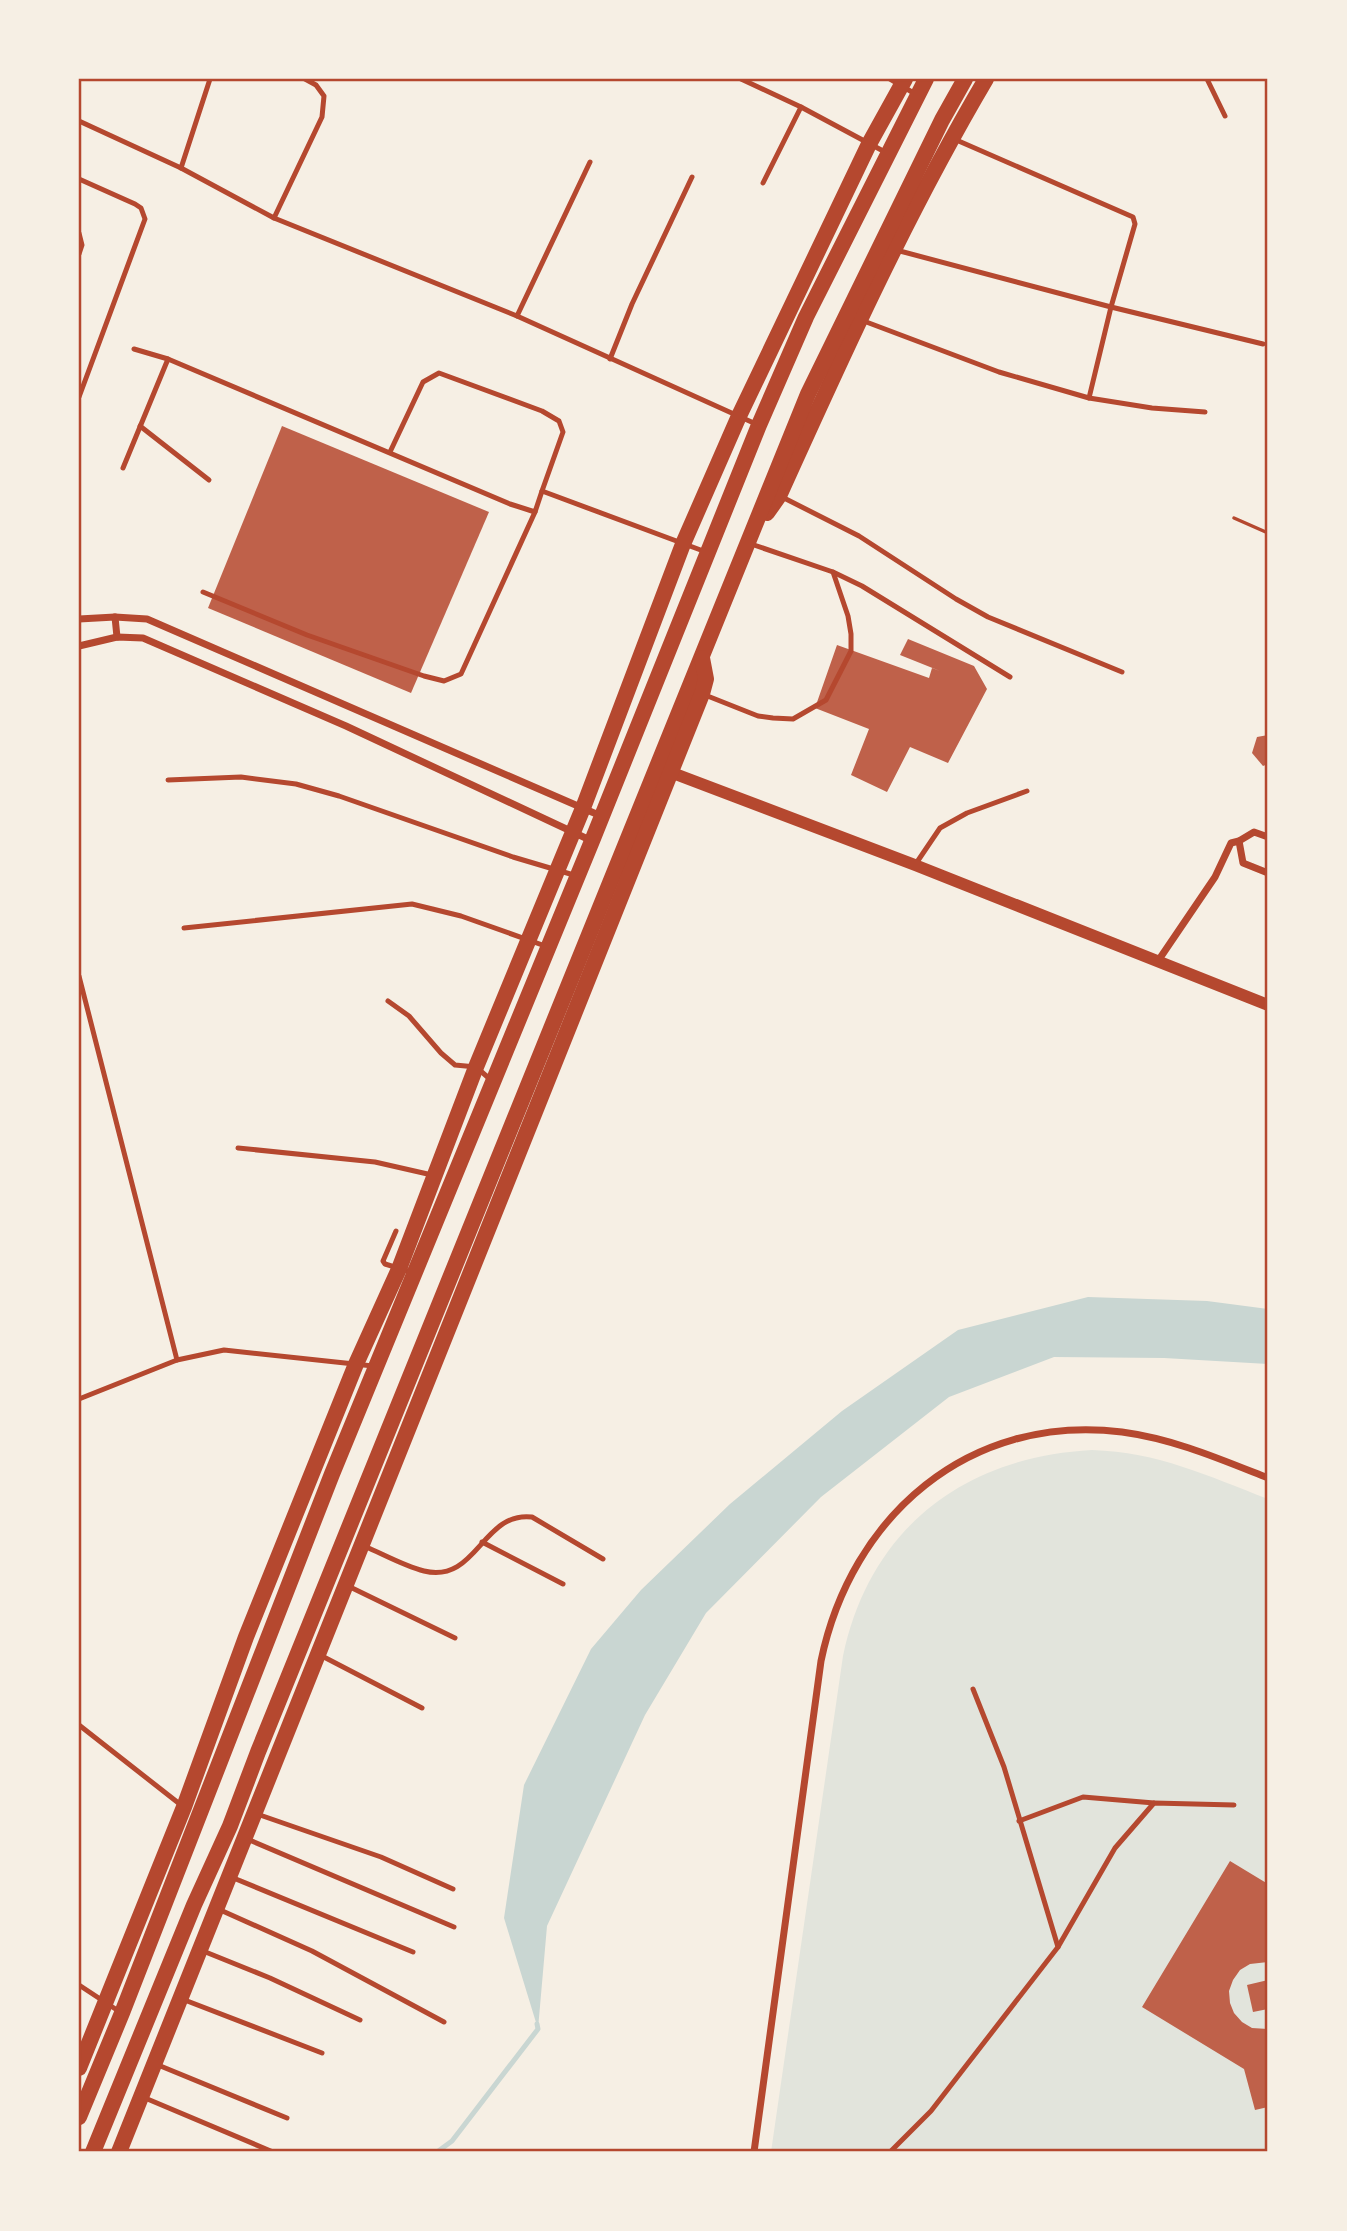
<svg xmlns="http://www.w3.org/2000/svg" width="1347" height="2231" font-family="'Libre Baskerville',serif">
<rect width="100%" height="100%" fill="#f6efe4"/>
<path fill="#e2e4dc" d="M 1092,1450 C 1158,1452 1208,1476 1268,1499 L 1268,2152 L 771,2152 L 843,1656 C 870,1528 964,1457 1092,1450 Z"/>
<polygon fill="#c9d6d2" points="1088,1297 1207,1301 1268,1309 1268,1364 1164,1358 1054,1357 949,1397 821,1497 706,1613 645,1715 547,1926 538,2029 504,1918 524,1785 591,1649 641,1590 730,1504 842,1411 958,1330"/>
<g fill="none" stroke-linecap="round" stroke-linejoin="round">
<polyline stroke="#c9d6d2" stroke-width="5" points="437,2152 452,2141 538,2029 537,2024"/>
</g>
<g fill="#bf614a">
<polygon points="282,426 489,512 411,693 208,608"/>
<polygon points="908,639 974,666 987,689 948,763 910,747 887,792 851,775 869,729 815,708 837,645 929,678 932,668 940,671 900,655"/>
<polygon points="1268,735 1268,764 1263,766 1252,753 1257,737"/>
<polygon points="1230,1861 1268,1884 1268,1962 1250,1964 1240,1970 1233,1980 1229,1991 1230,2003 1234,2013 1242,2022 1252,2028 1268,2029 1268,2107 1255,2110 1244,2069 1142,2007"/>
<polygon points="1268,1980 1268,2009 1253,2012 1247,1985"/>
</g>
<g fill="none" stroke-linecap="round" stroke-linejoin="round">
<polyline stroke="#b5482f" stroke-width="3.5" points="1234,518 1268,533"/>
<g stroke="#b5482f" stroke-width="5">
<polyline points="741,79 801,107 885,152"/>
<polyline points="890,79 917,95"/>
<polyline points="1207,79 1225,116"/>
<polyline points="79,121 181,168 274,218 517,316 756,424"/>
<polyline points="954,139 1133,217 1135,224 1111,307 1089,398"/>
<polyline points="181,168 210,79"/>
<polyline points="79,179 135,204 141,208 145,219 79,397"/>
<polyline points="763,183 801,107"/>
<polyline points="274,218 322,117 324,96 316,85 305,79"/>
<polyline points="79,233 82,245 79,254"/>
<polyline points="896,250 1111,307 1263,344"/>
<polyline points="517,316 590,162"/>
<polyline points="861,320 999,372 1089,398 1152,408 1205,412"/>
<polyline points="134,349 168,359 510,504 535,512 542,491 706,552"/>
<polyline points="610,359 632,304 692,177"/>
<polyline points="140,426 209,480"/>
<polyline points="390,452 423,382 439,373 542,411 559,421 563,432 542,491"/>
<polyline points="123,468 168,359"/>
<polyline points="782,497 859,536 956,599 988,617 1122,672"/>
<polyline points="833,572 862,586 1010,677"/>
<polyline points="203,592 307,635 424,676 444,681 461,674 535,512"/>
<polyline points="705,695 758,716 773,718 793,719 826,700 851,651 851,634 848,616 833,572 751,544"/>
<polyline points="168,780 241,777 296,784 339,796 513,857 577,876"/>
<polyline points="915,865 940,828 967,813 1027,791"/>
<polyline points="184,928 412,904 461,916 548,947"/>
<polyline points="79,976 177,1360"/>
<polyline points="388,1001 409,1016 441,1053 455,1065 476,1067 491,1080"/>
<polyline points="238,1148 375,1162 432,1175"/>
<polyline points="396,1231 383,1261 385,1264 414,1273"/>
<polyline points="79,1399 177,1360 224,1350 373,1366"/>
<polyline points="482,1542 563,1584"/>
<path d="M 364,1546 C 383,1554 404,1566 424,1571 C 477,1584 482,1511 532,1517 L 603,1559"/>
<polyline points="348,1586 455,1638"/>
<polyline points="320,1655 422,1708"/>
<polyline points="973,1689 1004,1767 1058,1947"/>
<polyline points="79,1725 181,1805"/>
<polyline points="257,1814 381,1857 453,1889"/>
<polyline points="1019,1821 1083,1797 1154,1803"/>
<polyline points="247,1839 454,1927"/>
<polyline points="231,1877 413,1952"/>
<polyline points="218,1909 312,1951 444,2022"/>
<polyline points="203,1951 270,1978 360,2020"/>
<polyline points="79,1985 120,2012"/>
<polyline points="182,1999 322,2053"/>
<polyline points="158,2065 287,2118"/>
<polyline points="145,2098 273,2152"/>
<polyline points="890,2152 931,2111 1058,1947 1115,1848 1154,1803 1234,1805"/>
</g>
<g stroke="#b5482f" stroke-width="7">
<polyline points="115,617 117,637"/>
<polyline points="79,619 115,617 147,619 601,816"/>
<polyline points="79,646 117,637 143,638 346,726 592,841"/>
<polyline points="1239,841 1243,863 1268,873"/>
<polyline points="1158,961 1215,877 1231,843 1239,841 1254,832 1268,837"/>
<path d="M 754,2152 L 821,1661 C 851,1516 969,1413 1122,1432 C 1174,1439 1220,1459 1268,1478"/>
</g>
<polyline stroke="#b5482f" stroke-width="12" points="670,772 915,865 1268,1005"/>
<g stroke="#b5482f" stroke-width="16">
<path d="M 767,513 L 779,496 C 843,354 907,213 986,79"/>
<polyline points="79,2068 184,1807 246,1637 356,1364 399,1269 476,1067 583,808 683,544 739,416 869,144 905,79"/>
<polyline points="79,2117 122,2013 332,1474 592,841 759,425 806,317 926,79"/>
<polyline points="93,2152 194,1905 230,1826 258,1752 808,394 942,120 965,79"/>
<polyline points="119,2152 702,694 706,679 702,658"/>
</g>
</g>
<rect width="1347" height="2231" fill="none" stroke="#f6efe4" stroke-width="161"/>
<rect x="80" y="80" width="1186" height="2070" fill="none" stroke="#b5482f" stroke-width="2.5"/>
</svg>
